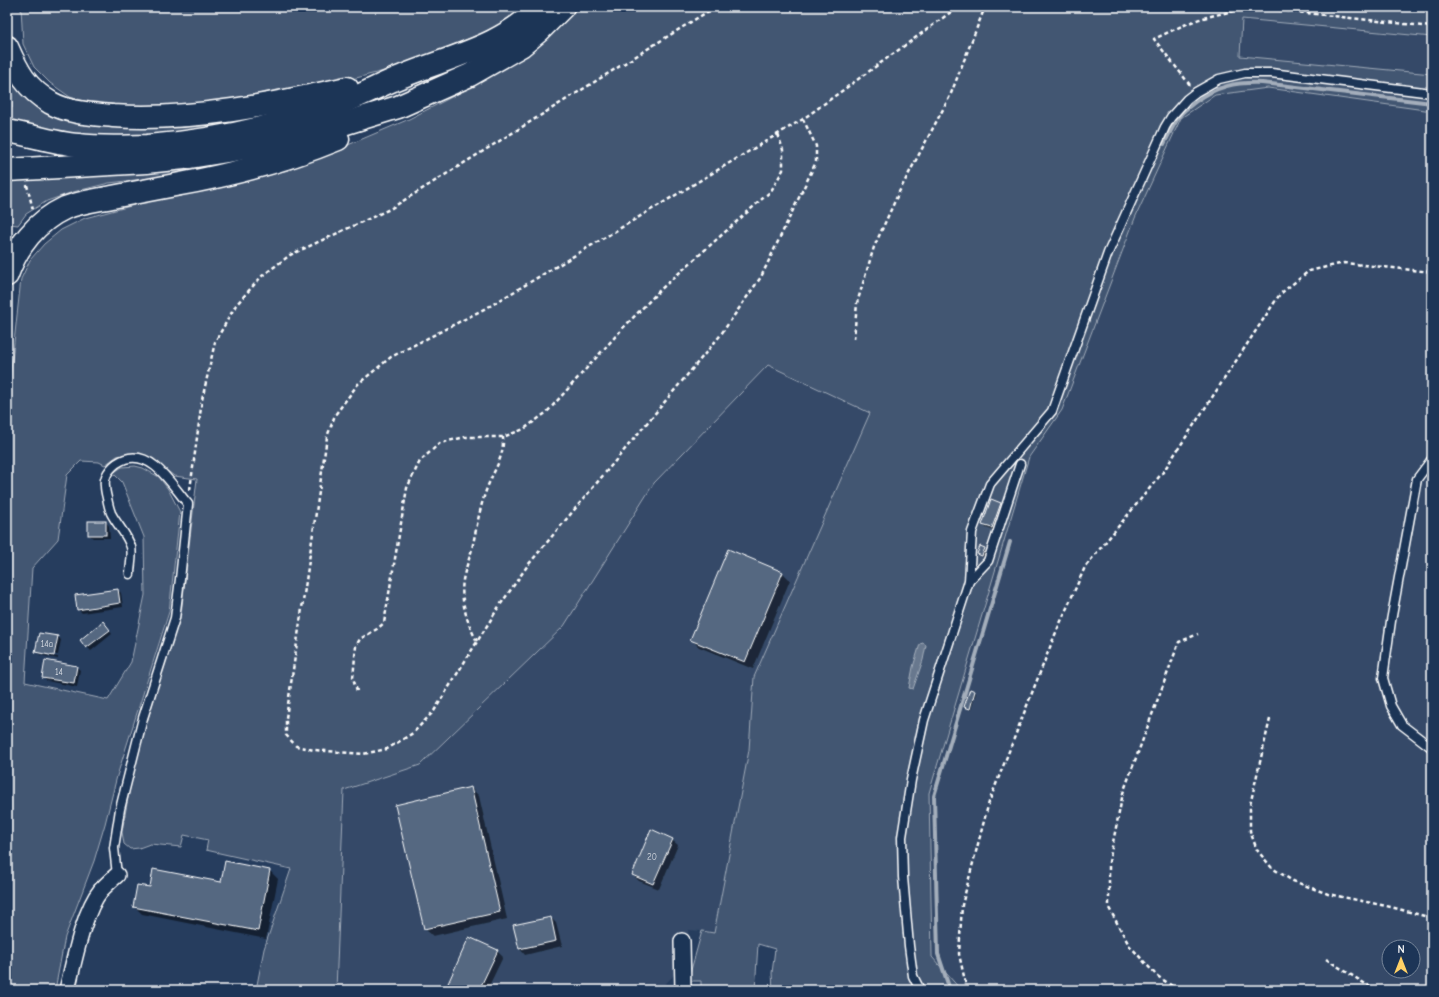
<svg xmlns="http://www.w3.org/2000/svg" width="1439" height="997" font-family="'Comic Neue',sans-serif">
<rect width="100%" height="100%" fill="#263d5e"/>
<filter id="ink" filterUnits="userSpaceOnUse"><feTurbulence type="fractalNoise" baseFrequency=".025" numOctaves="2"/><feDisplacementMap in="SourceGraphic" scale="8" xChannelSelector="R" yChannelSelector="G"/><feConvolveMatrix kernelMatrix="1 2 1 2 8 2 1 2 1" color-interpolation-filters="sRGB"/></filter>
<g filter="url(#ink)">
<path fill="#344a68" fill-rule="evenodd" d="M 1041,7 L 1432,7 L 1432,990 L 773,990 L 772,973 L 774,948 L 702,931 L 689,930 L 676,973 L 664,985 L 646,990 L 336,990 L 344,790 L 420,765 L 564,626 L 654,483 L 768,365 L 870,413 ZM 1389,947 L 1413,947 L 1413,971 L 1389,971 Z"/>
<g fill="#425672" stroke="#a0aab8">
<polygon points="21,7 523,7 509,21 478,35 392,69 336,83 307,85 208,103 155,108 101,105 70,97 50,83 34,67 23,44"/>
<polygon points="576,7 1432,7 1432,37 1242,19 1240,56 1432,74 1432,111 1268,88 1215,95 1181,118 1135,218 1062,410 1029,457 929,793 932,957 961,990 773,990 772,973 775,949 758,944 755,990 701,990 701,981 688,981 702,931 714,933 749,750 754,677 870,413 768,365 654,483 564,626 420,765 344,790 336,990 256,990 264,949 291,869 206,850 208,840 184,835 181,847 150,844 139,848 130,849 124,844 122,832 132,775 151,708 181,614 197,479 174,476 156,462 145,455 132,454 117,456 105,465 99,462 81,461 67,475 58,539 32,568 25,682 108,700 131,662 145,595 144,537 122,482 113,473 122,467 135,466 143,468 159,477 168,489 180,512 169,612 117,776 105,824 94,861 65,937 55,990 7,990 7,406 21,279 30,260 44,244 61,230 85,218 146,202 289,170 407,120 479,83 519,60 556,28"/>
<polygon points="11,70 37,98 227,120 228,124 152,137 83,137 7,121 7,106 12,108 12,95 10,95"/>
<polygon points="253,158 169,176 109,183 73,192 47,201 26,214 18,225 10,224 11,184 12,181 7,181 7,175"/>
</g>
<polygon fill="#67788e" stroke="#a4aebb" points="923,643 926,645 923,660 913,689 909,688 913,667 920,644"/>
<g fill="#0007">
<polygon points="1000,504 1004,507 995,531 986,528 983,524"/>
<polygon points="106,522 109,526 110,538 93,538 89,535"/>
<polygon points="980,548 986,551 984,557 978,554"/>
<polygon points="782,572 790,580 753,669 699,647 691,639"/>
<polygon points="118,590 121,593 123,607 82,613 78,609"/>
<polygon points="106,626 112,634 91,651 81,640"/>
<polygon points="58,637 61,640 58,655 39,652 39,654 58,657 58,659 40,655 37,652"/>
<polygon points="76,667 80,670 77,687 47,681 43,678"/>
<polygon points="975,692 976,693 971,710 965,707"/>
<polygon points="471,788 479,796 507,919 433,936 425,929"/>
<polygon points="672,840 678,845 659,889 639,881 633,875"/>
<polygon points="226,863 270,871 278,879 266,939 142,914 134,906 150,888 222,883"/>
<polygon points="551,918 556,923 562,946 525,955 520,949 514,926"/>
<polygon points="497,951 503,957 487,990 446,990"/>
</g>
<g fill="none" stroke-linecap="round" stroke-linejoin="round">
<g stroke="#a4aebb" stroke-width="4">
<path d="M 1164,144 C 1169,134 1174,123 1181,114 C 1185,109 1190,106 1195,102 C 1217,86 1235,82 1262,83 L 1432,103"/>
<polyline points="950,990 938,954 934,796 1010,542"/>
</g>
</g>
<g fill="#556781" stroke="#fff">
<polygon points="991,499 1001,503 992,528 982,525"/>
<rect x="88" y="521" width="18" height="14"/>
<polygon points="980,546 985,548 982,556 977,554"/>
<polygon points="728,549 783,572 745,662 690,640"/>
<polygon points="118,589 120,603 77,610 75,595"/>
<polygon points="103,621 110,630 86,648 80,640"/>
<polygon points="39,633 58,636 54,656 35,652"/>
<polygon points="45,660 77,666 74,683 42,678"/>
<polygon points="970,689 975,691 970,709 964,707"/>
<polygon points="471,787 500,912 424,929 395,805"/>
<polygon points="651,829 673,839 653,884 632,875"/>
<polygon points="225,861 270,870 258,931 133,907 137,885 150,887 153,869 221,882"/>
<polygon points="551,917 556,941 519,949 513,925"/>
<polygon points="469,937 498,950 479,990 445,990"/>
</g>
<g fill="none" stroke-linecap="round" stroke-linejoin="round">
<defs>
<g id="lane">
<polyline points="1432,459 1417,479 1391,621 1383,678 1391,706 1402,725 1432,748"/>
<polyline points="969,581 988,561 1020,464"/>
<path d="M 117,875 L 114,848 L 120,809 L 143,718 L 175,618 L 180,579 L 188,504 C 173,487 153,450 125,459 C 114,463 103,474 105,486 C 105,490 106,494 107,498 C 108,503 109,508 111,513 C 117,525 127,534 131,547 C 133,555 130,566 130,574"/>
<polyline points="920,990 913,976 909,946 903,877 902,837 911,780 924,720 969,581 972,532 990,484 1052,411 1108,253 1165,127 1171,117 1187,99 1196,92 1219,79 1245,73 1271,73 1432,93"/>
</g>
<g id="street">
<polyline points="682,941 683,990"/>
<path d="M 67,990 C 74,962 83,912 101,890 C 106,885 111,880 117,875"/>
</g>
<g id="highway">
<path d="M 7,47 C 18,72 26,88 51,103 C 69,113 92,114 113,116 C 192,121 270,105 347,88"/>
<path d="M 7,131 C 31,135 54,143 78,145 C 101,148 124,147 147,146 C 219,141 289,124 356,97 C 372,90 387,82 403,76 C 449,57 504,46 539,7"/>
<polyline points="7,170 146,162 184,158 258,146 330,128 398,107 470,75 521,46 539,31 563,7"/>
<path d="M 7,275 C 17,246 37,221 65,208 C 80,202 97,200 112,197 C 133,193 154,189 175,185 C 231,175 285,161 338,139"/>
</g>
</defs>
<use href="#lane" stroke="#fff" stroke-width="11"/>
<use href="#street" stroke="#fff" stroke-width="18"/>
<use href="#highway" stroke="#fff" stroke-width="25"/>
<g stroke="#fff" stroke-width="2.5" stroke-dasharray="4 3" stroke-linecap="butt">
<path d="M 1190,85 L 1154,39 C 1167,33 1181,26 1194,21 C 1214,14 1233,12 1252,7 L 1432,27"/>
<polyline points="803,119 816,146 816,162 761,277 719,337 528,565 498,608 434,711 413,733 387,749 363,754 314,750 296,746 286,735 286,718 327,437 335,415 358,384 391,357 490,306 803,119 958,7"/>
<polyline points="27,185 33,210"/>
<polyline points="854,339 857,303 874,247 899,192 950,96 985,7"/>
<polyline points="190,490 202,400 215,342 236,305 262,276 290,255 390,209 715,7"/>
<path d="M 477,641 C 467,624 460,599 463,580 C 465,568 471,556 473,544 C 477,526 480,506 487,488 C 494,469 504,459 503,437"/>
<polyline points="357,691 353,678 356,646 360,639 377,629 384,623 407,488 420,461 440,443 465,437 503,437 524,429 547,412 623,328 660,290 771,191 783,170 783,150 778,134"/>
<polyline points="1270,719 1250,805 1250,831 1257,850 1272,868 1293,881 1328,894 1391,907 1432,918"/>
<polyline points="1326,959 1375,990"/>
<polyline points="967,990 959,954 962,905 989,802 1054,637 1085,567 1163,472 1280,294 1309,271 1344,263 1432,272"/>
<polyline points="1178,990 1156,975 1129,945 1109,908 1109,862 1123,793 1179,642 1198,634"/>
</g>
<use href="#lane" stroke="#1d3557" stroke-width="8"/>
<use href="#street" stroke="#1d3557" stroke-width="15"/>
<use href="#highway" stroke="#1d3557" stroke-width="22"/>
</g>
</g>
<g text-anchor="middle" stroke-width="3" stroke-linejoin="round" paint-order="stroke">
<g font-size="9" fill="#d4d9e0">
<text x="47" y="647">14a</text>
<text x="59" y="675">14</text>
<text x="652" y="860">20</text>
</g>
</g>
<rect width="1439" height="997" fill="none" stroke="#1d3557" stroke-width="24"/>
<rect x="12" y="12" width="1415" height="973" fill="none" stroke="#fff" stroke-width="1.5" filter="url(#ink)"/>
<g transform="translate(1401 959)"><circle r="19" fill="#1d3557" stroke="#77869a"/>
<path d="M0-3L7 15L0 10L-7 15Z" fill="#ffd166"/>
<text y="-6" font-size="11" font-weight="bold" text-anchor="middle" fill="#ffffff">N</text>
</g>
</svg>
